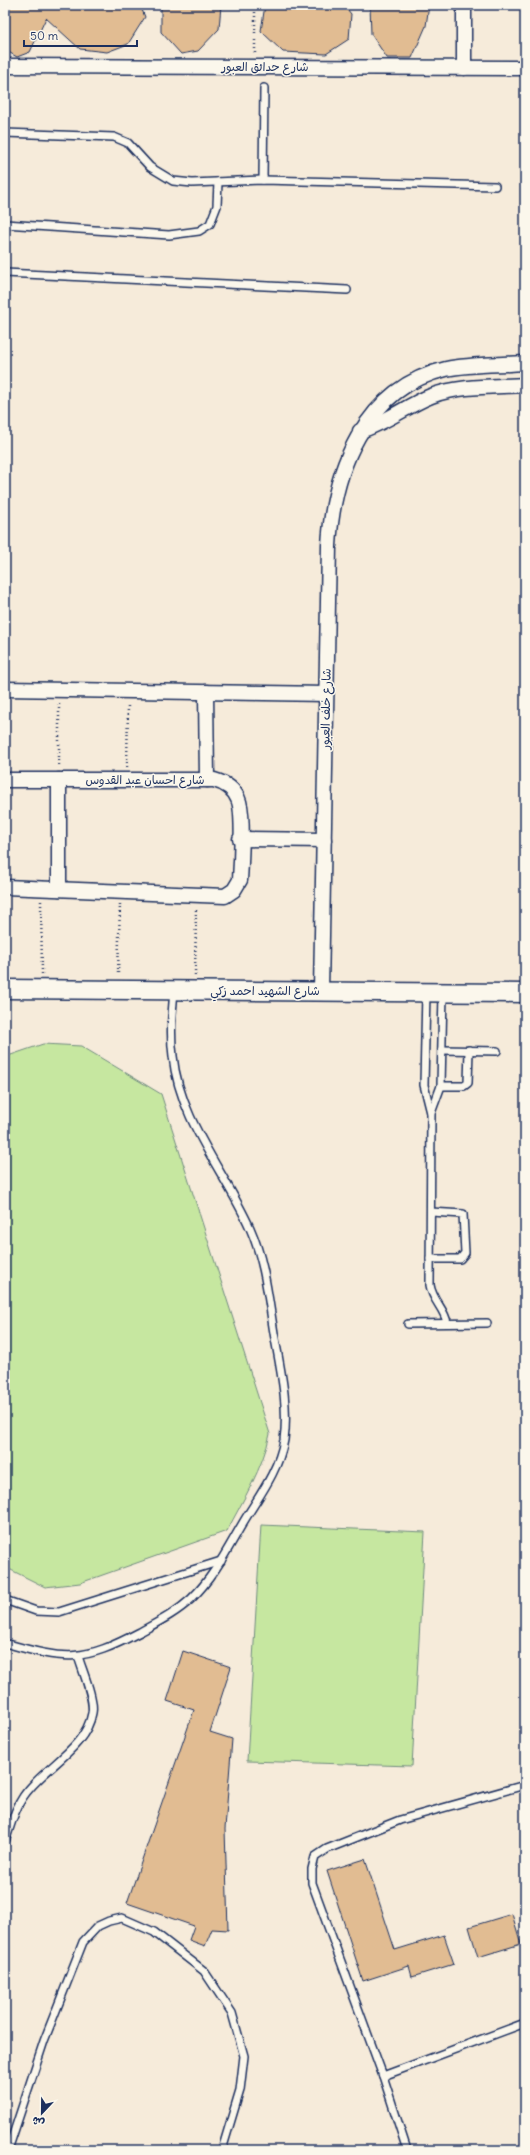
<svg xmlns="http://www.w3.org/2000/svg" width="530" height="2155" font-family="Delius,'Playpen Sans Arabic',sans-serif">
<rect width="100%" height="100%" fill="#f6ebda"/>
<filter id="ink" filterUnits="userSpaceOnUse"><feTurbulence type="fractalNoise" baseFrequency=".025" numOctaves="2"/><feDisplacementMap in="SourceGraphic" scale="8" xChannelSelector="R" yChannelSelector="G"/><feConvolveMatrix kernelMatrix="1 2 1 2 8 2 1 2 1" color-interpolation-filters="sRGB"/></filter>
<g filter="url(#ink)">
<g fill="#c6e7a0" stroke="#708b7f">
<path d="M 43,1044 L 81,1046 L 161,1094 L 270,1434 C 263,1468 243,1500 227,1531 L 80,1583 L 45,1587 L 5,1567 L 5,1057 Z"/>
<polygon points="261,1525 425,1532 412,1766 247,1761"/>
</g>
<g fill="#e1bc92" stroke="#1b2f5e">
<polygon points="5,5 140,5 145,17 128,44 107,52 80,49 46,18 30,52 17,57 5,50"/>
<polygon points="161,5 221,5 219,29 198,51 181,54 161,32"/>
<polygon points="265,5 344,5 351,14 349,39 326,54 283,52 261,31"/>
<polygon points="370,5 429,5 426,26 412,58 387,58 371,34"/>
<polygon points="183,1651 231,1667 210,1732 232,1739 225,1829 228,1930 212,1929 205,1946 189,1940 194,1926 127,1903 194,1710 167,1701"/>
<polygon points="365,1859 395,1950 444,1935 454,1964 412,1977 409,1966 363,1981 327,1871"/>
<polygon points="512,1914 521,1944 478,1957 469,1927"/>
</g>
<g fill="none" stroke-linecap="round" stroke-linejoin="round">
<defs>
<g id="service">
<polyline points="5,133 114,137 128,143 150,167 173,181 192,183 263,180 495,186"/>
<polyline points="263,180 264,88"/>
<polyline points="5,224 169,235 199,231 210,224 217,206 218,182"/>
<polyline points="5,273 347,290"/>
<path d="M 426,992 L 424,1085 L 431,1113 L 430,1285 C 432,1300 445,1309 447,1323"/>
<polyline points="442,1050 497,1051"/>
<polyline points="441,1086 464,1086 468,1083 469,1050"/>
<polyline points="431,1113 441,1086 443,993"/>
<polyline points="430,1259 460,1259 465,1253 463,1214 431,1212"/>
<polyline points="408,1324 487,1323"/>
<polyline points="5,1600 36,1611 59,1612 221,1561"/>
<path d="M 5,1643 C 67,1661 83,1662 140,1632 C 158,1622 176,1613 191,1599 C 214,1577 228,1548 244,1521 C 259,1496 279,1470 284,1440 C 289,1405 280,1367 274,1333 C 268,1297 265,1262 250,1228 C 225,1172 179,1119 173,1056 C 170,1034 172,1013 174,991"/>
<path d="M 5,1842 C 10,1827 14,1810 23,1797 C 42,1768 86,1749 92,1713 C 95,1699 82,1670 78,1656"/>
<polyline points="383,2076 525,2023"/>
<polyline points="8,2150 44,2041 83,1942 98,1926 109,1921 122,1918 154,1932 204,1971 232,2013 244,2056 240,2090 222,2150"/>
<polyline points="407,2150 383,2076 312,1883 312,1869 315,1857 327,1849 400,1820 525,1785"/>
</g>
<g id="minor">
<polyline points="5,66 525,68"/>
<polyline points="464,68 464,5"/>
<path d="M 360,431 C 386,423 406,406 431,396 C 460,385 495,387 525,385"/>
<polyline points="5,689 326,694"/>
<polyline points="206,692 207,780"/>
<path d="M 5,780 L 214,780 C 225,783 234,789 238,799 C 244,811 241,865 240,880 L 234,890 L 225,896 L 5,887"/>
<polyline points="59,780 59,889"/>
<polyline points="240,839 324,840"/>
<path d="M 321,991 L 329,546 C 333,471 364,388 446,369 C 471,364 499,365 525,363"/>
</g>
<polyline id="tertiary" points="5,989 525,993"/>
</defs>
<use href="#service" stroke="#1b2f5e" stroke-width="10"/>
<use href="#minor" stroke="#1b2f5e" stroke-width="17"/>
<use href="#tertiary" stroke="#1b2f5e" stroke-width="21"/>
<g stroke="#1b2f5e" stroke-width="2.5" stroke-dasharray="1 3" stroke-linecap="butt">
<polyline points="255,53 255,5"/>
<polyline points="59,704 59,767"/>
<polyline points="127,767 128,704"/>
<polyline points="41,901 42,974"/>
<polyline points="118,973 120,904"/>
<polyline points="195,975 196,908"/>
</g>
<use href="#service" stroke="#fbf7ec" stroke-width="7"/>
<use href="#minor" stroke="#fbf7ec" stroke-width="14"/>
<use href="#tertiary" stroke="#fbf7ec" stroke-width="18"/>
</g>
</g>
<g text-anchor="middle" stroke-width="3" stroke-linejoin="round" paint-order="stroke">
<g font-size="12" fill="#1b2f5e" stroke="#fbf7ec">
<text x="265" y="71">شارع حدائق العبور</text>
<text transform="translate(326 709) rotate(-89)" y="4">شارع خلف العبور</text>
<text x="145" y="784">شارع احسان عبد القدوس</text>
<text x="265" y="995">شارع الشهيد احمد زكي</text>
</g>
</g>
<rect width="530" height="2155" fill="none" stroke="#fbf7ec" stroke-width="20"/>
<rect x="10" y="10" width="510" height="2135" fill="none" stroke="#1b2f5e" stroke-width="1.5" filter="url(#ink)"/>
<g transform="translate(42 2113) rotate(202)" stroke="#fbf7ec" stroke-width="3" paint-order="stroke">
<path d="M0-3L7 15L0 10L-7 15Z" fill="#1b2f5e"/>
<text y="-6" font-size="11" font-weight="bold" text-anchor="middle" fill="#1b2f5e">ش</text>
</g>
<path d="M24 40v6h113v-6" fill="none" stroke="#1b2f5e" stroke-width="2"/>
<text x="30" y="40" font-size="12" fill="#1b2f5e" stroke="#fbf7ec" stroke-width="3" paint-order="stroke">50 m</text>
</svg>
